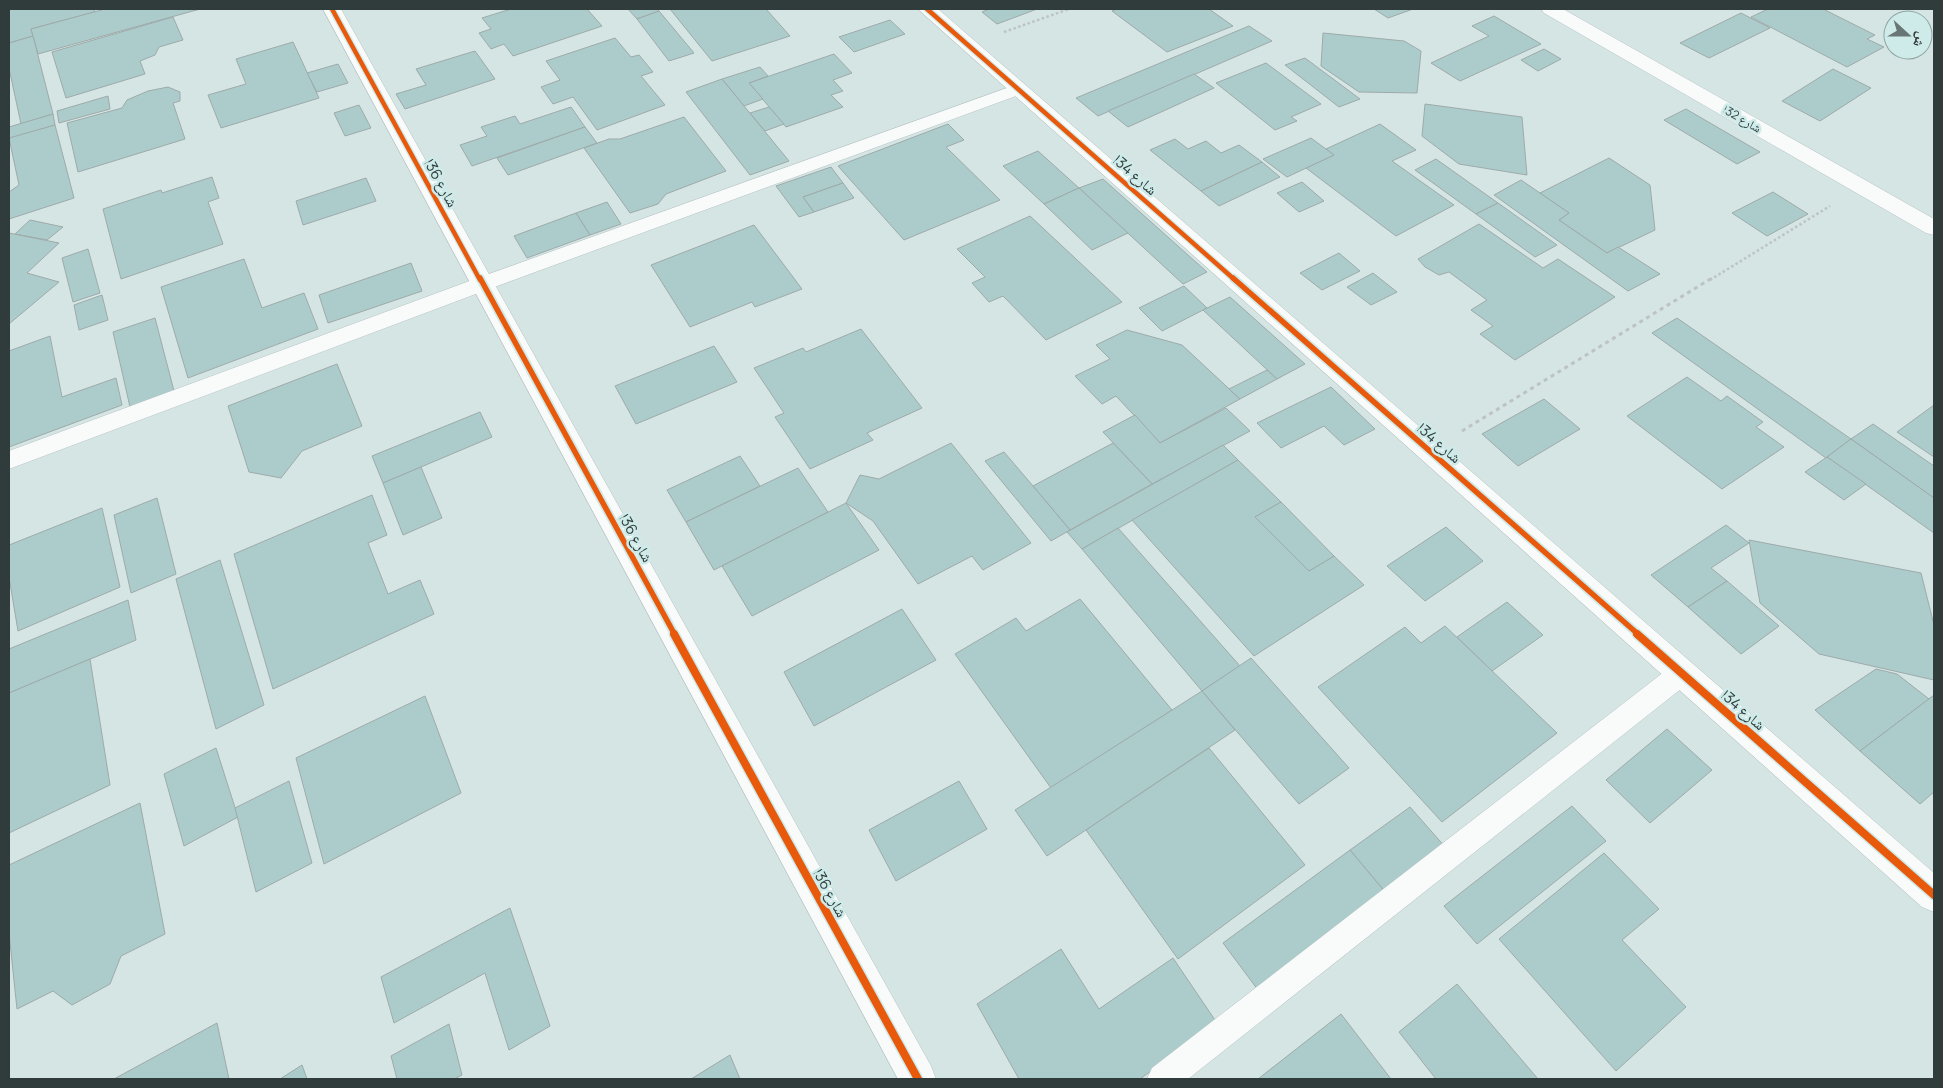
<svg xmlns="http://www.w3.org/2000/svg" width="1943" height="1088" font-family="Manrope,'Noto Naskh Arabic',sans-serif">
<rect width="100%" height="100%" fill="#d4e5e4"/>
<g fill="#accccb" stroke="#9eaaaa">
<polygon points="9,9 94,9 95,12 31,29 33,36 9,43"/>
<polygon points="105,9 200,9 38,54 31,29"/>
<polygon points="511,9 587,9 602,26 513,56 504,44 491,49 479,33 491,29 482,18"/>
<polygon points="628,9 657,9 659,11 637,19"/>
<polygon points="670,9 766,9 790,36 712,61"/>
<polygon points="989,9 1037,9 997,24 982,12"/>
<polygon points="1117,9 1209,9 1233,26 1167,52 1112,11"/>
<polygon points="1374,9 1413,9 1388,18"/>
<polygon points="1768,9 1823,9 1875,35 1867,39 1884,47 1847,67 1751,17"/>
<polygon points="659,11 694,53 669,61 637,19"/>
<polygon points="1741,13 1770,28 1709,58 1680,43"/>
<polygon points="1494,16 1541,44 1460,81 1431,63 1489,36 1472,26"/>
<polygon points="173,17 183,40 159,47 155,55 140,61 145,74 66,98 52,52"/>
<polygon points="890,20 905,34 854,52 839,37"/>
<polygon points="1249,26 1272,41 1098,116 1076,98"/>
<polygon points="1323,33 1404,41 1421,51 1417,93 1359,92 1321,66"/>
<polygon points="33,36 53,114 21,124 9,68 9,43"/>
<polygon points="615,38 631,57 639,55 653,72 641,76 665,105 597,130 573,97 553,104 541,87 560,80 546,61"/>
<polygon points="293,42 319,98 221,128 208,95 246,84 236,59"/>
<polygon points="1544,49 1561,59 1538,71 1521,60"/>
<polygon points="475,51 495,79 405,109 396,94 426,85 416,69"/>
<polygon points="834,54 852,73 833,80 843,91 831,95 843,107 786,127 749,83"/>
<polygon points="1305,58 1360,99 1339,107 1285,65"/>
<polygon points="1266,63 1321,104 1291,117 1297,121 1275,130 1216,83"/>
<polygon points="338,64 348,83 317,92 307,73"/>
<polygon points="760,67 768,76 749,83 763,99 744,106 722,79"/>
<polygon points="1833,69 1871,88 1820,121 1782,101"/>
<polygon points="1194,74 1214,88 1128,127 1108,111"/>
<polygon points="722,79 744,106 789,161 750,175 686,92"/>
<polygon points="168,87 180,92 180,101 173,103 185,139 78,172 67,123 122,108 127,100 148,91"/>
<polygon points="108,96 110,109 59,123 57,111"/>
<polygon points="1425,104 1522,117 1527,175 1459,164 1422,136"/>
<polygon points="359,105 371,128 345,136 334,113"/>
<polygon points="571,107 585,127 472,166 460,145 487,136 481,127 515,116 520,124"/>
<polygon points="769,107 784,124 765,131 750,113"/>
<polygon points="1686,109 1760,152 1737,164 1664,120"/>
<polygon points="53,114 55,125 9,139 9,127"/>
<polygon points="684,117 726,171 666,194 658,204 630,213 584,148 609,139 620,139"/>
<polygon points="948,124 964,140 946,147 1000,200 904,240 838,166"/>
<polygon points="1380,124 1416,150 1392,161 1454,205 1396,236 1306,168 1334,155 1326,149"/>
<polygon points="55,125 74,198 9,219 9,192 19,185 9,138"/>
<polygon points="585,127 597,143 508,175 497,158"/>
<polygon points="1311,138 1334,155 1287,177 1263,159"/>
<polygon points="1175,139 1188,149 1206,141 1221,153 1239,145 1262,162 1201,191 1150,150"/>
<polygon points="1038,151 1079,188 1044,204 1003,166"/>
<polygon points="1609,158 1650,185 1655,230 1607,253 1559,220 1569,213 1540,193"/>
<polygon points="1436,159 1498,203 1476,214 1415,170"/>
<polygon points="1262,162 1280,177 1219,206 1201,191"/>
<polygon points="831,167 843,183 803,197 814,212 799,217 776,186"/>
<polygon points="212,177 219,198 208,202 223,244 121,279 103,209 161,190 162,193"/>
<polygon points="366,178 376,201 303,225 296,201"/>
<polygon points="1103,179 1207,272 1183,284 1079,188"/>
<polygon points="1521,180 1569,213 1559,220 1607,253 1618,247 1660,274 1628,291 1494,195"/>
<polygon points="1302,182 1324,201 1299,212 1277,193"/>
<polygon points="843,183 854,198 814,212 803,197"/>
<polygon points="1079,188 1128,233 1092,250 1044,204"/>
<polygon points="1773,192 1808,214 1767,236 1732,213"/>
<polygon points="607,202 621,224 590,235 576,213"/>
<polygon points="1498,203 1557,245 1535,257 1476,214"/>
<polygon points="576,213 590,235 527,258 514,236"/>
<polygon points="1030,216 1122,302 1046,340 1003,296 989,302 972,283 985,277 957,249"/>
<polygon points="30,220 63,227 47,240 15,234"/>
<polygon points="1479,224 1543,268 1558,259 1615,297 1515,360 1480,334 1493,326 1471,310 1487,300 1449,272 1439,275 1425,267 1418,259"/>
<polygon points="754,225 802,289 755,307 752,302 690,327 651,265"/>
<polygon points="9,233 59,243 27,273 59,282 9,324"/>
<polygon points="88,249 100,293 73,302 62,258"/>
<polygon points="1339,253 1360,271 1322,290 1300,273"/>
<polygon points="244,259 262,308 304,293 318,329 188,378 161,287"/>
<polygon points="411,263 422,291 328,323 319,295"/>
<polygon points="1373,273 1397,292 1371,305 1347,287"/>
<polygon points="1184,286 1207,308 1162,331 1139,308"/>
<polygon points="102,295 108,320 79,330 74,305"/>
<polygon points="1230,297 1305,364 1277,379 1203,310"/>
<polygon points="155,318 174,391 130,407 113,332"/>
<polygon points="1677,318 1851,439 1826,458 1652,333"/>
<polygon points="861,329 922,408 867,433 873,440 810,469 775,417 784,413 754,368 803,348 806,352"/>
<polygon points="1127,330 1182,345 1240,399 1160,443 1116,396 1102,404 1075,376 1110,359 1096,345"/>
<polygon points="50,336 62,397 116,378 122,405 9,447 9,351"/>
<polygon points="714,346 737,382 636,424 615,386"/>
<polygon points="337,364 362,426 302,451 281,478 249,472 228,406"/>
<polygon points="1267,370 1277,379 1240,399 1229,389"/>
<polygon points="1687,377 1721,401 1727,396 1763,422 1756,427 1784,447 1722,489 1627,416"/>
<polygon points="1331,387 1375,429 1344,445 1324,426 1281,448 1257,423"/>
<polygon points="1544,399 1580,429 1518,466 1482,434"/>
<polygon points="1934,405 1934,457 1897,432"/>
<polygon points="1226,408 1250,431 1152,484 1103,432 1135,415 1160,443"/>
<polygon points="480,412 492,437 383,483 372,456"/>
<polygon points="1873,424 1934,466 1934,498 1851,439"/>
<polygon points="1851,439 1934,498 1934,533 1827,457"/>
<polygon points="951,443 1031,543 983,570 972,556 918,584 873,521 846,503 860,475 879,479"/>
<polygon points="1113,443 1152,484 1070,530 1033,486"/>
<polygon points="1223,445 1238,460 1082,549 1067,532"/>
<polygon points="1004,452 1033,486 1070,530 1051,541 985,461"/>
<polygon points="740,456 760,486 686,522 667,490"/>
<polygon points="1827,457 1866,484 1844,500 1805,472"/>
<polygon points="1238,460 1281,502 1255,517 1309,571 1334,556 1364,585 1254,656 1132,520"/>
<polygon points="421,467 442,518 403,535 383,483"/>
<polygon points="798,468 828,512 714,570 686,522"/>
<polygon points="372,495 387,535 368,543 388,594 420,580 434,614 273,689 234,554"/>
<polygon points="157,498 176,574 131,593 114,515"/>
<polygon points="1281,502 1334,556 1309,571 1255,517"/>
<polygon points="846,503 879,550 752,616 722,566"/>
<polygon points="102,508 120,587 18,631 9,577 9,545"/>
<polygon points="1726,525 1749,543 1711,568 1727,581 1688,607 1651,575"/>
<polygon points="1446,527 1483,561 1425,601 1387,566"/>
<polygon points="1118,528 1240,666 1202,691 1082,549"/>
<polygon points="1749,540 1921,573 1934,625 1934,680 1819,654 1760,603"/>
<polygon points="220,560 264,705 216,729 176,579"/>
<polygon points="1727,581 1779,626 1741,654 1688,607"/>
<polygon points="1080,599 1172,710 1051,788 955,654 1016,618 1026,631"/>
<polygon points="128,600 136,640 9,693 9,649"/>
<polygon points="1507,602 1543,635 1492,671 1457,637"/>
<polygon points="902,609 936,660 814,726 784,672"/>
<polygon points="1445,626 1557,733 1442,822 1318,687 1405,627 1421,643"/>
<polygon points="1251,658 1349,768 1299,804 1202,691"/>
<polygon points="90,659 110,785 9,833 9,693"/>
<polygon points="1876,669 1897,674 1929,699 1860,751 1815,710"/>
<polygon points="1202,691 1235,730 1047,856 1015,810"/>
<polygon points="1934,695 1934,792 1920,804 1860,751"/>
<polygon points="425,696 461,793 324,864 296,758"/>
<polygon points="1667,729 1712,770 1650,823 1606,780"/>
<polygon points="216,748 238,817 184,846 164,774"/>
<polygon points="1209,748 1305,865 1178,959 1086,830"/>
<polygon points="289,781 312,863 256,892 235,808"/>
<polygon points="959,781 987,829 896,881 869,830"/>
<polygon points="140,803 165,934 121,956 110,984 72,1005 53,991 17,1009 9,933 9,865"/>
<polygon points="1572,806 1606,841 1477,944 1444,906"/>
<polygon points="1410,807 1446,848 1386,893 1350,850"/>
<polygon points="1350,850 1386,893 1258,990 1223,943"/>
<polygon points="1604,853 1659,909 1622,940 1686,1007 1616,1071 1499,939"/>
<polygon points="510,908 550,1026 509,1050 485,973 394,1023 381,977"/>
<polygon points="1061,949 1099,1009 1173,958 1217,1023 1140,1079 1019,1079 977,1004"/>
<polygon points="1457,984 1538,1079 1436,1079 1399,1032"/>
<polygon points="1341,1014 1391,1079 1258,1079"/>
<polygon points="217,1023 229,1079 114,1079"/>
<polygon points="449,1024 462,1075 454,1079 397,1079 391,1056"/>
<polygon points="730,1055 740,1079 691,1079"/>
<polygon points="302,1065 307,1079 280,1079"/>
</g>
<g fill="none" stroke-linecap="round" stroke-linejoin="round">
<defs>
<g id="service">
<polygon points="1018,84 1024,85 1026,89 1024,93 489,289 9,469 9,451 475,279"/>
<polygon points="1682,661 1691,665 1695,673 1691,681 1188,1079 1147,1079 1152,1068 1673,665"/>
</g>
<g id="minor">
<polygon points="323,9 341,9 931,1066 936,1079 898,1079"/>
<polygon points="918,9 938,9 1934,873 1934,912 1922,907"/>
<polygon points="1541,9 1563,9 1934,219 1934,235 1926,233 1544,13"/>
</g>
</defs>
<use href="#service" stroke="#b5c2c1" stroke-width="1"/>
<use href="#minor" stroke="#b5c2c1" stroke-width="1"/>
<g stroke="#bdc3c3" stroke-width="2.5" stroke-dasharray="2.5 2.5" stroke-linecap="butt">
<polyline points="1004,32 1069,9"/>
<polyline points="1710,280 1830,206"/>
</g>
<polyline stroke="#bdc3c3" stroke-width="3" stroke-dasharray="4 4" stroke-linecap="butt" points="1462,431 1712,278"/>
<use href="#service" fill="#f9fbfb" fill-rule="evenodd"/>
<use href="#minor" fill="#f9fbfb" fill-rule="evenodd"/>
<defs>
<g id="cycleway-far2">
<polyline points="332,9 480,280"/>
<polyline points="927,9 1235,280"/>
</g>
<g id="cycleway-far1">
<polyline points="480,278 675,635"/>
<polyline points="1233,278 1639,635"/>
</g>
<g id="cycleway">
<polyline points="674,634 918,1079"/>
<polyline points="1637,634 1934,895"/>
</g>
</defs>
<use href="#cycleway-far2" stroke="#ceebea" stroke-width="7"/>
<use href="#cycleway-far1" stroke="#ceebea" stroke-width="9"/>
<use href="#cycleway" stroke="#ceebea" stroke-width="11"/>
<use href="#cycleway-far2" stroke="#e8590c" stroke-width="4.5"/>
<use href="#cycleway-far1" stroke="#e8590c" stroke-width="5.5"/>
<use href="#cycleway" stroke="#e8590c" stroke-width="8"/>
</g>
<g text-anchor="middle" stroke-width="5" stroke-linejoin="round" paint-order="stroke">
<g font-size="12" fill="#303b3b" stroke="#ceebea">
<text transform="translate(1742 119) rotate(30)" y="4">شارع 32ا</text>
</g>
<g font-size="15" fill="#303b3b" stroke="#ceebea">
<text transform="translate(1135 175) rotate(41)" y="5">شارع 34ا</text>
<text transform="translate(441 183) rotate(61)" y="5">شارع 36ا</text>
<text transform="translate(1439 443) rotate(41)" y="5">شارع 34ا</text>
<text transform="translate(636 538) rotate(61)" y="5">شارع 36ا</text>
<text transform="translate(1743 710) rotate(41)" y="5">شارع 34ا</text>
<text transform="translate(830 893) rotate(61)" y="5">شارع 36ا</text>
</g>
</g>
<rect width="1943" height="1088" fill="none" stroke="#303b3b" stroke-width="20"/>
<g transform="translate(1908 35) rotate(111)"><circle r="24" fill="#ceebea" stroke="#8fa5a4"/>
<path d="M0-4L9 19L0 12L-9 19Z" fill="#697676"/>
<text y="-8" font-size="14" font-weight="bold" text-anchor="middle" fill="#303b3b">ش</text>
</g>
</svg>
